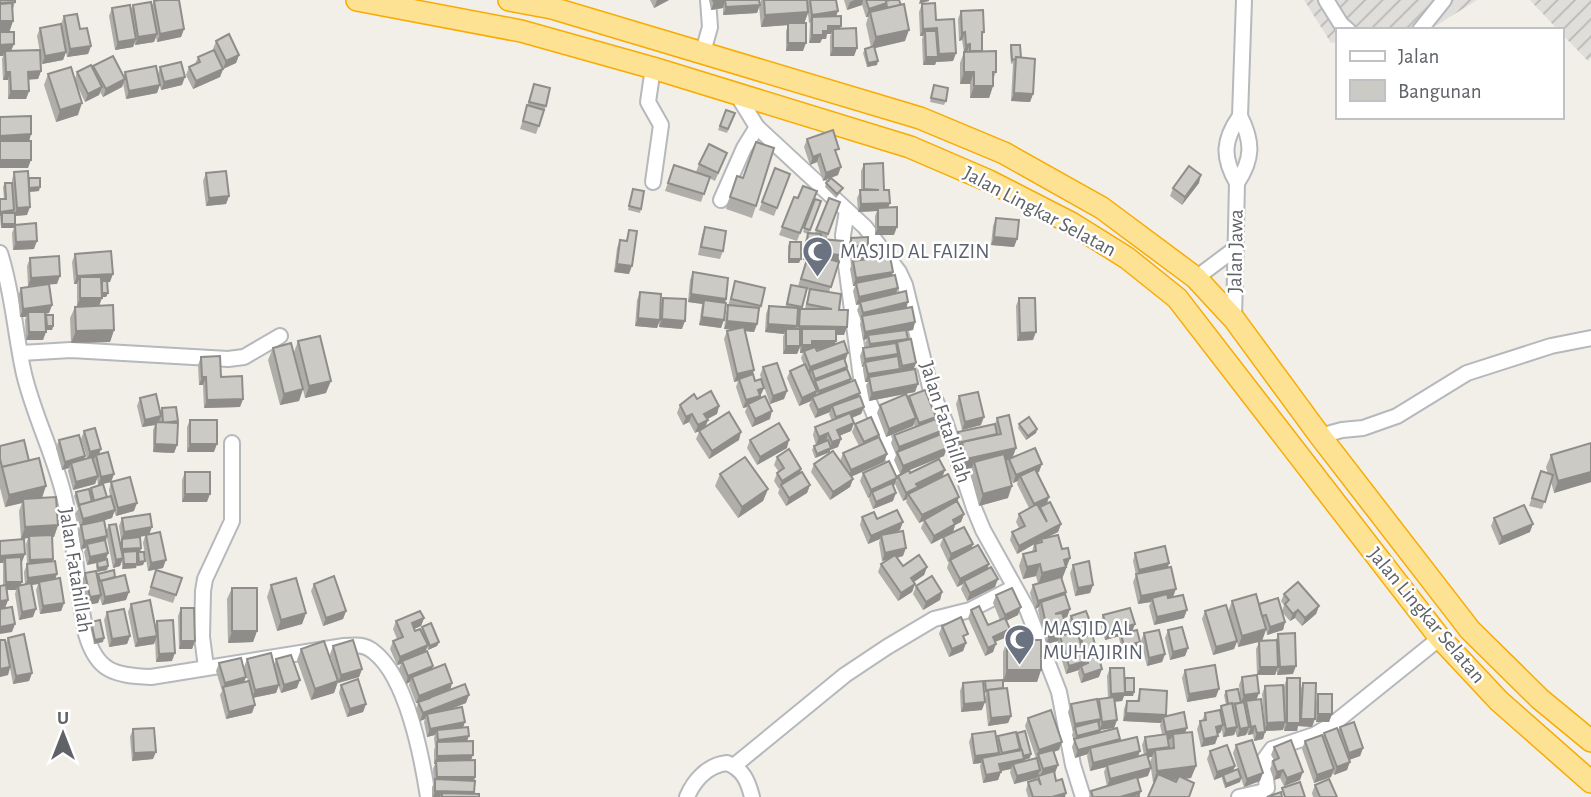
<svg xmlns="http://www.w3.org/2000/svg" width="1591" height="797" font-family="'Alegreya Sans',sans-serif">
<defs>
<pattern id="industrial-furrows" width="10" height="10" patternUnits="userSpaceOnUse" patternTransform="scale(1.75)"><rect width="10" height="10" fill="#e0deda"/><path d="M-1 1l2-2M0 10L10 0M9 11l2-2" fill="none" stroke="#b9b8b5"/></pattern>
</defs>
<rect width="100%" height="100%" fill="#f1efe8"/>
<g fill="url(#industrial-furrows)">
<polygon points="1304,0 1477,0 1429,30 1337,30 1337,42 1331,43"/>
<polygon points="1530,0 1591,0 1591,58 1588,61 1561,33 1561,30 1558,30"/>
</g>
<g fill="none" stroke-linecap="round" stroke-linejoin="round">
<defs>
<g id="minor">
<polyline points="1326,0 1341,24 1348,30"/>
<polyline points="1420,30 1444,0"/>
<polyline points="703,52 710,27 708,0"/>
<polyline points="653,68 648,102 661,125 653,182"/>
<polyline points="736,93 757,127 865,227 899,272 905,285 931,391 945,421 974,508 983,530 1027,609 1059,692 1073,765 1083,797"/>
<path d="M 1237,183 C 1253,159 1253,142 1240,116 L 1244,0"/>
<polyline points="721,200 744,148 757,127"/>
<polyline points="847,211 843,235 844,250 862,385 900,476"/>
<path d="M 0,253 C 13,293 15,334 24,374 C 34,416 54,454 64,496 C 75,541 77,588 86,634 C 97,672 114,675 151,677 L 344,646 C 355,645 365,644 374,652 C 407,678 422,758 428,797"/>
<polyline points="1196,278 1236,248"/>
<path d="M 1234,319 L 1237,183 C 1222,157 1223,140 1240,116"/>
<polyline points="21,353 71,350 228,359 244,357 280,336"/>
<polyline points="1320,436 1342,430 1363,428 1397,416 1467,373 1551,346 1591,338"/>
<polyline points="206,667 202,637 203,591 205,579 232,521 232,443"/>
<polyline points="735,765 845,675 887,647 934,619 970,610 1011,589"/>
<path d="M 687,797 C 694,780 708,765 727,763 C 743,769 748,781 752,797"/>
<polyline points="1239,797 1261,792 1267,788 1264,760 1272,749 1314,735 1333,724 1440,638"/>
</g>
<g id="highway">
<polyline points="357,0 521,31 653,68 910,147 989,181 1071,223 1127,258 1177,298 1440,638 1499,701 1591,782"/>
<polyline points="509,0 552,8 920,118 1004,153 1102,208 1196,278 1234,319 1320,436 1470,630 1540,699 1591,741"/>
</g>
</defs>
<use href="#minor" stroke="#b5b8bc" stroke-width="18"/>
<use href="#highway" stroke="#f9ab00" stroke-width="24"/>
<use href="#minor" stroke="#fff" stroke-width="14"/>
<use href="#highway" stroke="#fde293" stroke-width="21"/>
</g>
<g fill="#afaea9" fill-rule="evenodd">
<polygon points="0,0 15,2 13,9 13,21 9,32 11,51 41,71 38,79 29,79 29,91 26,99 8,99 8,80 3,80 2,59 3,56 0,56"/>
<polygon points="650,0 669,0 654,8"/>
<polygon points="709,0 759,0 760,4 761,0 836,0 838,11 836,16 841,26 840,28 857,48 854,56 830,56 830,36 831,34 827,34 826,39 822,39 820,43 809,43 810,22 809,23 808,14 804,23 803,51 786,51 786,31 788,25 761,27 759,6 757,13 723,15 723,8 711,10"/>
<polygon points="844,0 899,0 905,41 875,48 877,65 867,67 863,53 865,49 871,47 866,24 868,17 866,17 862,5 847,10"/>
<polygon points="154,1 184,29 181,37 157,42 156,37 154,42 135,45 135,42 133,47 115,50 109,16 112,8 131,10 133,5 152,5"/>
<polygon points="922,4 936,20 956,53 953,61 936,62 936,61 935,65 923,65 922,39 923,36 920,36 919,12"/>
<polygon points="961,11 984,32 982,37 982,52 996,72 993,80 993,86 989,98 970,98 970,84 960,84 960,63 964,52 962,40 959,41 958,19"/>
<polygon points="64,16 80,29 91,46 88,54 67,57 66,52 63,60 42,64 37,36 40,28 61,24"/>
<polygon points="216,41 239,55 236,63 223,69 220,77 193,89 186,75 189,67 195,64 198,57 214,50 213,49"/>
<polygon points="1011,45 1021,58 1033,94 1030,102 1011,101 1013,63 1011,64 1010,49"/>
<polygon points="93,66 124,76 125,72 158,74 160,67 182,85 161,90 159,83 157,93 126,99 123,83 122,87 103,97 100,92 99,95 85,102 77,85 78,115 56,122 44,85 48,74 75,79 77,72 93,68"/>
<polygon points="534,84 546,106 536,134 520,129"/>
<polygon points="934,85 946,101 944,105 930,102"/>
<polygon points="726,110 735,113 727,133 718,130"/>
<polygon points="807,139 837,155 838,175 831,178 841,192 836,198 825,187 826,183 831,178 823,181 817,162 810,165 804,147"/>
<polygon points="727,153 715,181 709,178 701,202 665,191 674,165 696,172 699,164"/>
<polygon points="864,164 884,190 894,235 875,235 875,216 877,211 858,212 857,198 861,190 861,171"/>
<polygon points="775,168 790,174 774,216 759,210"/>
<polygon points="14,172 28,179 39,191 29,192 27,215 15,216 15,225 34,249 13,250 12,233 14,228 1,228 0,217 4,199 3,187 5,183 12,183 12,180"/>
<polygon points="206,173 229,196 226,204 206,206 203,181"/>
<polygon points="737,176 756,206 752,218 726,209"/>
<polygon points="1199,183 1182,205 1170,196 1173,188"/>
<polygon points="633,189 641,209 640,213 628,210"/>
<polygon points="817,191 797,241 779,235 794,197 798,198"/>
<path d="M 829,198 L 840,202 L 826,240 L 841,255 L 829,292 L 839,310 L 844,335 L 836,335 L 834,345 L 845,361 L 850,382 L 860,393 L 859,396 L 864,407 L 861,414 L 852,418 L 854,423 L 851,431 L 839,436 L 841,439 L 838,447 L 830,450 L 830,452 L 815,458 L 812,450 L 814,446 L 816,445 L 813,435 L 815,427 L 832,421 L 829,414 L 830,412 L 815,418 L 809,405 L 811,401 L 799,406 L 787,378 L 790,371 L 804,365 L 801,358 L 803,353 L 800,353 L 800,348 L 797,354 L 783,354 L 783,337 L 784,334 L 765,332 L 766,314 L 769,306 L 785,308 L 791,285 L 798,286 L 806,260 L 803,260 L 805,241 L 807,234 L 803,232 L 815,199 L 821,201 L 809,233 L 815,233 ZM 807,289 L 809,290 L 805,309 L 802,309 Z"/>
<polygon points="996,218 1017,239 1014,247 991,245 993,226"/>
<polygon points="705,227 723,251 720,259 698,255 702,235"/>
<polygon points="629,230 629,274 614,272 617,248 620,240 626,241"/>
<polygon points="851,238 868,245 884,256 893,272 892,276 897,293 915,322 913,330 907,331 907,340 914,369 915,392 869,401 866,385 868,382 865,382 863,370 863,367 862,367 860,356 863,348 866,348 865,343 867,339 863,340 860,324 861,321 857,310 860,304 856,305 853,291 855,286 853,286 850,269 851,266 850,255 851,251 850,251 849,242"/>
<polygon points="790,242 799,263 788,263 788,246"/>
<polygon points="75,254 110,282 107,282 108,293 106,297 102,297 99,306 114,330 110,342 71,343 70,318 75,307 77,306 77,284 74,284 72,262"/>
<polygon points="30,258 57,284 49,284 52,305 49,313 45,314 45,317 53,326 52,330 46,330 43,340 26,340 25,320 26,317 20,317 18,296 21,288 47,285 28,286 27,266"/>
<polygon points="693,272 726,299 721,328 699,325 702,304 688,302 690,280"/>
<polygon points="735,281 761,306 759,312 757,324 754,332 745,331 754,370 753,374 761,396 759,398 770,419 752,427 745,412 747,407 743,408 736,387 738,381 734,382 724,339 727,331 733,329 724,329 726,313"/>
<polygon points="640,292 661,304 663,298 682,329 659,327 659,321 657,328 635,326 637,300"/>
<polygon points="1019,298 1033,340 1017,341 1016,306"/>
<polygon points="298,341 326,393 305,398 294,352"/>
<polygon points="273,348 303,389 299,401 280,405 268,360"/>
<polygon points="201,357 243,399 240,407 204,408 203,385 199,385 198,365"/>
<polygon points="763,367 787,391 784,399 770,404 760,375"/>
<polygon points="909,396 935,420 941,431 940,435 944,456 900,474 894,460 896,455 891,443 894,435 915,427 914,424 913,426 886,437 877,413 880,405 908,399"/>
<polygon points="959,396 981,425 962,430 956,404"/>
<polygon points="140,398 160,412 162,408 177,423 177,445 174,453 153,452 153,430 155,425 142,427 137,406"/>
<polygon points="697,399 719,406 717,414 707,419 705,427 739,440 709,459 696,439 700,430 695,433 689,422 683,425 677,413 680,405"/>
<polygon points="997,418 1016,448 1012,458 1039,472 1037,472 1049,497 1047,504 1061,524 1058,532 1047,537 1062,549 1070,558 1062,579 1070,609 1067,617 1064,618 1066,634 1071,633 1068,624 1071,616 1088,632 1078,636 1079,641 1081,638 1099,677 1081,683 1078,673 1079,670 1066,674 1057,644 1058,641 1046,644 1038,610 1039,607 1035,609 1030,593 1033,585 1038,584 1036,576 1023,579 1019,566 1023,554 1032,552 1034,544 1017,554 1010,540 1012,532 1019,528 1016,522 1019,514 1029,508 1017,484 1018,481 1013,483 1009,474 1008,498 979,506 970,473 972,468 962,470 955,440 958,432 995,424"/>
<polygon points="190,420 214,452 187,452 187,427"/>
<polygon points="855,424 879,435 878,437 887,454 884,462 851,477 853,479 850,487 830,500 811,472 814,464 840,461 843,453 859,446 852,432"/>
<polygon points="1019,424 1037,429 1036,433 1026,440 1018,428"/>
<polygon points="84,431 114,474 111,482 98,485 97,478 95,484 73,490 68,471 69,468 62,470 56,448 59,440 85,456 84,459 87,458 81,439"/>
<polygon points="750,440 787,448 757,465 747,448"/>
<polygon points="1591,443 1591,482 1554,493 1551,482 1542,509 1529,506 1541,471 1548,474 1546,467 1551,455"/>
<polygon points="0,446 29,461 42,498 58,525 54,537 52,537 52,561 57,574 55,579 64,603 61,611 40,614 36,590 38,584 32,585 33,617 19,620 15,594 16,590 7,590 8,600 5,608 0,608 0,586 3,585 3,563 0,563 0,541 25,554 21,562 21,585 25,584 24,572 27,564 26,544 28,538 21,539 19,511 22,503 5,507 0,488"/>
<polygon points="777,457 801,469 800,473 810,485 807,493 786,506 778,493 780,488 779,489 774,481 777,473 779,472 774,465"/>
<polygon points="185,472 207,502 182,502 182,480"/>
<polygon points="863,473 897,478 893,486 893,501 873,509 869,499 870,497 868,498 860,481"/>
<polygon points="910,473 942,477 964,514 961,522 955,525 953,532 973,544 971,549 989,564 987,569 995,587 967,601 961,589 963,584 957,587 947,568 949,561 948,562 940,545 943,538 931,544 921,528 924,521 919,523 906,502 907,499 903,501 895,484 898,476"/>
<polygon points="720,474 768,489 763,501 738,518 715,486"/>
<polygon points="111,482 134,511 116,516 114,511 112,518 104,520 106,531 109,525 120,543 121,540 119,526 122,518 150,534 163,568 148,571 143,543 145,536 132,538 141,548 140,552 137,552 137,556 138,552 143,565 137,566 137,563 136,568 122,569 122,561 120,566 113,568 107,538 106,541 108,553 106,560 108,566 107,570 97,572 96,566 97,563 87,565 84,552 86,548 81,549 78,533 80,527 76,513 78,509 74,496 76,492 89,491 91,488 107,497 110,496 109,490"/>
<polygon points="862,517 877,519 900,530 895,532 903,556 897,558 903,566 927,567 924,575 914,582 915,584 912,592 898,601 878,572 881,564 888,559 882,561 879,543 880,539 868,544 860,525"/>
<polygon points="1494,518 1530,532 1499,545 1491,526"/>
<polygon points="1135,553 1169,563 1168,568 1173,597 1184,618 1154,625 1149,606 1151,602 1138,604 1133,582 1136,575 1133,561"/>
<polygon points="1073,565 1093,585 1090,593 1075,596 1070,573"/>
<polygon points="156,570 182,578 173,603 148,595"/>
<polygon points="85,573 97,576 98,574 115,577 126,600 102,605 100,598 98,603 87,605 82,581"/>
<polygon points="314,584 346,611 343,619 323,626 311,591"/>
<polygon points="271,585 306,613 302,624 277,631 267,597"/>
<polygon points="916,586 942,592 940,600 923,610 913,594"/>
<polygon points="232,588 257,631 253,642 228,643 227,599"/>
<polygon points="1284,594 1319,606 1316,614 1302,626 1295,618 1290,621 1282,612 1285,622 1283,630 1267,635 1266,630 1262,641 1276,640 1278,634 1293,674 1277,675 1277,670 1275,675 1257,675 1256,649 1259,642 1238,647 1237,642 1234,649 1213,655 1202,619 1205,611 1228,612 1232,601 1259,604 1282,611 1284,605 1281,601"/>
<polygon points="996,595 1018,615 1006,621 1010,629 1007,637 995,642 993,652 985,656 968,618 971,610 988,625 1000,620 993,603"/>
<polygon points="131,604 155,627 157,621 172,661 156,662 155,640 154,644 135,647 128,612"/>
<polygon points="181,608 195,641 192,649 179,649 178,616"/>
<polygon points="107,612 130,636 127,644 109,647 104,620"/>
<polygon points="1103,615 1133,631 1138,646 1122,650 1119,638 1120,636 1105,640 1100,623"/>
<polygon points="424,618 421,626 414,629 415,631 421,630 422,627 439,642 437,646 428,650 427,647 425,651 433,666 432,669 452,683 450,690 466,703 448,710 465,722 463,727 475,777 474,781 474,794 479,797 432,797 432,787 434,783 433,769 435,764 434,764 434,750 435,747 434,738 435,735 427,737 424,722 425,719 420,721 416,710 418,703 416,703 409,685 410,682 406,684 399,669 401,664 397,665 390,649 393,641 397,639 393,629 396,621"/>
<polygon points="91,622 103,642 94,644 90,626"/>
<polygon points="942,626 966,643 963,651 949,657 939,634"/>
<polygon points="1168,630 1188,648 1185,656 1170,660 1165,638"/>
<polygon points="1144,633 1165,654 1162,662 1147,666 1141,641"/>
<polygon points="8,638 32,673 29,681 13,684 10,668 8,675 0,677 0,640 6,643"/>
<polygon points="1007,640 1041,670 1037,682 1003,682 1003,652"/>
<polygon points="333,646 362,669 359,677 338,683 338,682 334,693 311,700 297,660 301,649 335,670 330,654"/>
<polygon points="247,659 274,665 276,659 297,688 281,693 278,685 276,693 253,698 252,713 226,719 220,695 222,691 216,671 219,663 245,682 248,681 244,667"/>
<polygon points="1110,668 1125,678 1134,692 1133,696 1124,696 1122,701 1115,702 1117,720 1114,728 1100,730 1100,732 1120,739 1119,741 1139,756 1144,755 1142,745 1145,737 1162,734 1160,725 1161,723 1123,721 1124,709 1127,701 1137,701 1140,689 1166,715 1166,716 1185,733 1196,766 1191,778 1185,779 1194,783 1153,782 1150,762 1152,757 1148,757 1148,776 1138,779 1139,797 1089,797 1091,791 1107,786 1104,772 1106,767 1090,771 1087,756 1088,754 1075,758 1072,747 1074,741 1072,735 1073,732 1068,712 1071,704 1098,703 1099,699 1108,698 1107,676"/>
<polygon points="1185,670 1216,697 1187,702 1182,678"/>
<polygon points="1242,677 1257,699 1264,719 1262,694 1265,686 1284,704 1284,686 1287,678 1300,691 1303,683 1312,727 1298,726 1297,731 1284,731 1284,725 1283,730 1265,731 1263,739 1254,741 1253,734 1248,735 1247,732 1246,735 1237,737 1235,731 1234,735 1223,737 1222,730 1220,733 1218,734 1215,744 1201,747 1197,729 1200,721 1202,721 1205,713 1220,710 1221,706 1226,705 1224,695 1226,691 1241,703 1239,685"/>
<polygon points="985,681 1003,688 1011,716 1008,723 988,726 985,698 986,695 984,685"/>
<polygon points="963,683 982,710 961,712 960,691"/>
<polygon points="341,685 366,704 363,712 347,717 339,693"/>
<polygon points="1318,694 1332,714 1329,722 1316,722 1316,702"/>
<polygon points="1028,718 1059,750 1053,752 1058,765 1054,773 1056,781 1065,797 1028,797 1026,790 1028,782 1037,780 1039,775 1039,774 1037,778 1014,784 1010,772 1011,769 1001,771 998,780 983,783 980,766 981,763 973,764 969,742 972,734 997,740 998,736 1016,734 1030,758 1024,760 1023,761 1036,758 1025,726"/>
<polygon points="1340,727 1363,748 1360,756 1349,760 1347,770 1334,775 1333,773 1331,777 1314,783 1302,749 1305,741 1323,736 1324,733 1338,732"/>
<polygon points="133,729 153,759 132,761 130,737"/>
<polygon points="1236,745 1260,781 1244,787 1241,778 1240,782 1225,788 1222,779 1222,777 1214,780 1207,759 1210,751 1235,766 1233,771 1240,775 1233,753"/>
<polygon points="1274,747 1300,780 1284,786 1280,778 1274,780 1270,769 1274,760 1271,755"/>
<polygon points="1315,785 1337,797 1313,797 1312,793"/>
</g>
<g fill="#8f8d8a">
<polygon points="657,0 669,0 654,8"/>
<polygon points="725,0 723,8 711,10 714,2"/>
<polygon points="855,0 863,0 862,5 847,10 850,2"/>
<polygon points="920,0 929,0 929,1 919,4"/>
<polygon points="887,3 884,11 870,12 868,17 866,17 869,9"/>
<polygon points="760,5 757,13 723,15 726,7"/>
<polygon points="838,11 835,19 812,17 810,22 809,23 812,15"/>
<polygon points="808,12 804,24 788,23 788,25 761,27 765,15"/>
<polygon points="0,21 13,21 9,33 0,33"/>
<polygon points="828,26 841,26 838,34 833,29 831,34 827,34 826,39 822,39 820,43 809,43 812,35 823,31"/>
<polygon points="937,28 935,36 925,31 923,36 920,36 923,29"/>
<polygon points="184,29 181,37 157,42 160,34"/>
<polygon points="909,30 905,41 871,49 876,37"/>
<polygon points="965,32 962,40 959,41 962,33"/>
<polygon points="157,34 154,42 135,45 138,37"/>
<polygon points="136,39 133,47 115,50 118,42"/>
<polygon points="788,43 806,43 803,51 786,51"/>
<polygon points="14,44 9,56 5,51 3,56 0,56 0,45"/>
<polygon points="970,44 967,52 963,53 966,45"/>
<polygon points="91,46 88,54 67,57 70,49"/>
<polygon points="833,48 857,48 854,56 830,56"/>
<polygon points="66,52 63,60 42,64 45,56"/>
<polygon points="956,53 953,61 936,62 939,54"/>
<polygon points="239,55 236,63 223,69 226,61"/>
<polygon points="926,57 938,57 935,65 923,65"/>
<polygon points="878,61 877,65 867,67 868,63"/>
<polygon points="223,69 220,77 193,89 196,81"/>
<polygon points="41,71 38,79 25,80 28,72"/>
<polygon points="6,72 10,72 8,80 3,80"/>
<polygon points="964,72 974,72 970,84 960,84"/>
<polygon points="185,77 182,85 161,90 164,82"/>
<polygon points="125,79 122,87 103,97 106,89"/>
<polygon points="160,85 157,93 126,99 129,91"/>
<polygon points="974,86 993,86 989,98 970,98"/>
<polygon points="102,87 99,95 85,102 88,94"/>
<polygon points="11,91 29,91 26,99 8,99"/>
<polygon points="1014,93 1033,94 1030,102 1011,101"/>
<polygon points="82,103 78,115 56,122 60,110"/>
<polygon points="31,134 29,142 0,143 0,136"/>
<polygon points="820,154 817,162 810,165 813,157"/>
<polygon points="0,160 31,160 28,168 0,168"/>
<polygon points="841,167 838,175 823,181 826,173"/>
<polygon points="1201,175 1199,183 1182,205 1185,197"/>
<polygon points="40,187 39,191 28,192 29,188"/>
<polygon points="229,196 226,204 206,206 209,198"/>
<polygon points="890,203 887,211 878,208 877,211 858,212 861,204"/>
<polygon points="30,207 27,215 14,216 17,208"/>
<polygon points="14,210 13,214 0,216 0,212"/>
<polygon points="2,224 15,224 14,228 1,228"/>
<polygon points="878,227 897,227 894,235 875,235"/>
<polygon points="994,237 1017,239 1014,247 991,245"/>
<polygon points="37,241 34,249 13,250 16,242"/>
<polygon points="806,252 841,255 839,263 803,260"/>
<polygon points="885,255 882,263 853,261 851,266 854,259"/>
<polygon points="789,259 801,259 799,263 788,263"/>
<polygon points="617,264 632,266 629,274 614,272"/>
<polygon points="893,272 890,280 856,283 855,286 853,286 856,278"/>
<polygon points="113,274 110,282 80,284 80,277 77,284 74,284 77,276"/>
<polygon points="60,276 57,284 28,286 31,278"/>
<polygon points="898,288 895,296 856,305 859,297"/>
<polygon points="102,293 108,293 106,297 100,297"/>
<polygon points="691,294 726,299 723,307 704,300 703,304 688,302"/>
<polygon points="80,298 102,298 99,306 77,306"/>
<polygon points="908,302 906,310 862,316 860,321 863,313"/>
<polygon points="52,305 49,313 28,316 28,312 26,317 20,317 23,309"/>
<polygon points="702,317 724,320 721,328 699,325"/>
<polygon points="638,318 660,320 657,328 635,326"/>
<polygon points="662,319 685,321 682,329 659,327"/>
<polygon points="727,321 757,324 754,332 724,329"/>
<polygon points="915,322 913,330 869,338 868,335 867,339 863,340 865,332"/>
<polygon points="768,324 797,326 794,334 786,329 784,334 765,332"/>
<polygon points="47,326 53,326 52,330 45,330"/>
<polygon points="799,326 847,327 844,335 802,334 802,329 800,334 796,334"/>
<polygon points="114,330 110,342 71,343 76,331"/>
<polygon points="29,332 46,332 43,340 26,340"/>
<polygon points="1036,332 1033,340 1017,341 1020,333"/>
<polygon points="908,339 905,347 897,342 895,348 867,352 870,344"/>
<polygon points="812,341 836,341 833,349 811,349 804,351 803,353 800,353 802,345"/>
<polygon points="786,346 800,346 797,354 783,354"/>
<polygon points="848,353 845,361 812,370 810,374 807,375 810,367"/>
<polygon points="898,354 895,362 865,362 863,367 862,367 865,359"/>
<polygon points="916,363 913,371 899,374 902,366"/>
<polygon points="847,367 844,375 815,381 812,387 815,379"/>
<polygon points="900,369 897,377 869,377 868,382 865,382 868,374"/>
<polygon points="754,370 751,378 739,379 738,381 734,382 737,374"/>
<polygon points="202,377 206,377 203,385 199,385"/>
<polygon points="851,379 848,387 816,399 819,391"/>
<polygon points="331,381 326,393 305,398 309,386"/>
<polygon points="918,384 915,392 869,401 872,393"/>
<polygon points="764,388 757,404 748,404 747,407 743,408 746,400 758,390"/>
<polygon points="303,389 299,401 280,405 284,394"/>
<polygon points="787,391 784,399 770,404 773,396"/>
<polygon points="817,391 814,399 812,397 811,401 799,406 802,398"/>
<polygon points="860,393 857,401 832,406 830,412 815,418 818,410"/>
<polygon points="243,399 240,407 204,408 207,400"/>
<polygon points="719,406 717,414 702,422 704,414"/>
<polygon points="864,407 861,414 833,425 836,417"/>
<polygon points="772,411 770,419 752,427 755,419"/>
<polygon points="692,414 689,422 683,425 686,417"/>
<polygon points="161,416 158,424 156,422 155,425 142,427 145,420"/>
<polygon points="936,417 933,425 917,431 919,423"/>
<polygon points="984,417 981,425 962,430 965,422"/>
<polygon points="916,418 913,426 886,437 889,429"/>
<polygon points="708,420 705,428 695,433 698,425"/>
<polygon points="854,423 851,431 834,438 837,430"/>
<polygon points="1037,429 1036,433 1026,440 1028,436"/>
<polygon points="941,431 938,439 897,452 896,455 899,447"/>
<polygon points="741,432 739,440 709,459 712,451"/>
<polygon points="828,433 826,441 816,445 819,437"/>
<polygon points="841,439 838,447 830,450 830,452 815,458 817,454 830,448 832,442"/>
<polygon points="789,440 787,448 757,465 760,457"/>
<polygon points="155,444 177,445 174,453 153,452"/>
<polygon points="190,444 217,444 214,452 187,452"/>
<polygon points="947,448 944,456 900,474 903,466"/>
<polygon points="1016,448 1012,459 976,467 974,462 972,468 962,470 966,459"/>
<polygon points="101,449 98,457 96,455 95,458 87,460 90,452"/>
<polygon points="887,454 884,462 848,478 851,470"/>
<polygon points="85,456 82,464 71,463 69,468 62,470 65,462"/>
<polygon points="1042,464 1039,472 1022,479 1020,476 1018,481 1013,483 1016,475"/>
<polygon points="801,469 799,477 781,485 779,489 782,481"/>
<polygon points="945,470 942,478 908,494 907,499 903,501 906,493 916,484"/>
<polygon points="1591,472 1591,482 1554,493 1558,481"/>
<polygon points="114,474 111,482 98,485 101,477"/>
<polygon points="98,476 95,484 73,490 76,482"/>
<polygon points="897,478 894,486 874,495 872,492 870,497 868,498 871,490"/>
<polygon points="853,479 850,487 830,500 833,492"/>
<polygon points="810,485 807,493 786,506 789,498"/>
<polygon points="46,486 42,498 23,499 22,503 5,507 9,495"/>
<polygon points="1012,486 1008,498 979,506 983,494"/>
<polygon points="768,489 763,501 738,518 742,507"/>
<polygon points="896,493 893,501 873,509 876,502"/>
<polygon points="185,494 210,494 207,502 182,502"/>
<polygon points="959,497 956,505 919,523 922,515"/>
<polygon points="1049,497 1046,505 1031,512 1034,504"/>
<polygon points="137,503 134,511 116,516 118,508"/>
<polygon points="115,510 112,518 81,527 83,519"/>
<polygon points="964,514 961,522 955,525 953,532 931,544 934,536 953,520"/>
<polygon points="903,522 900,530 882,538 881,535 880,539 868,544 871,536"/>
<polygon points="1061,524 1058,532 1042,540 1041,539 1040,541 1017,554 1019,546"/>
<polygon points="1533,524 1530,532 1499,545 1502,537"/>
<polygon points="58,525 54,537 29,538 29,536 28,538 21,539 25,527"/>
<polygon points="152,527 149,535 121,540 124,532"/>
<polygon points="107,536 104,544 87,544 86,548 81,549 84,541"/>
<polygon points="973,544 970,552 948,562 951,554"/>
<polygon points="141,548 140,552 121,553 122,549"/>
<polygon points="906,548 903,556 882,561 885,553"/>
<polygon points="108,553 105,561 87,565 90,557"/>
<polygon points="25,554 22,562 5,563 5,558 3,563 0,563 0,556"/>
<polygon points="123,558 120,566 113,568 116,560"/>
<polygon points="1070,558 1062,579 1038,585 1042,573 1064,560"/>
<polygon points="53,559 50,567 27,568 30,560"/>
<polygon points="166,560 163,568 148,571 151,563"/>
<polygon points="145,561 143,565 137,566 139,562"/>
<polygon points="1169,563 1166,571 1137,578 1139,570"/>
<polygon points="124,564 137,564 136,568 122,569"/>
<polygon points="989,564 986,572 964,581 963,584 957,587 960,579"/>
<polygon points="1040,564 1036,576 1023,579 1027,567"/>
<polygon points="108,566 107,570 97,572 98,568"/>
<polygon points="927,567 924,575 908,586 911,578"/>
<polygon points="57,574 54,582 39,582 38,584 25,586 28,578"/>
<polygon points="998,579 995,587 967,601 970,593"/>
<polygon points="6,582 22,582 19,590 18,586 16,590 3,590"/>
<polygon points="915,584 912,592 898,601 901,593"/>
<polygon points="1093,585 1090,593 1075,596 1078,588"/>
<polygon points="1176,589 1173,597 1153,601 1152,598 1151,602 1138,604 1141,596"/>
<polygon points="129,592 126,600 102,605 105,597"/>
<polygon points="942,592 940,600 923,610 926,602"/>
<polygon points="1066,592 1063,600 1041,602 1039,607 1035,609 1038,601"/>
<polygon points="101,595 98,603 87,605 90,597"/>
<polygon points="8,600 5,608 0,608 0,601"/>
<polygon points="64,603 61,611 40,614 43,606"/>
<polygon points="1319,606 1316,614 1302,626 1305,618"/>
<polygon points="1021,607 1018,615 1002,623 1005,615"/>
<polygon points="36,609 33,617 19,620 22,612"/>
<polygon points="1070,609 1067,617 1052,622 1055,614"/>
<polygon points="1187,610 1184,618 1154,625 1157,617"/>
<polygon points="1298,610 1295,618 1290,621 1293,614"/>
<polygon points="346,611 343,619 323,626 326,618"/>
<polygon points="306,613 302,624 277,631 281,620"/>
<polygon points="424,618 421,626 409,631 412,623"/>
<polygon points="1285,622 1283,630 1267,635 1270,627"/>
<polygon points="15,624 12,632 0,634 0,627"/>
<polygon points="1091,624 1088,632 1072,637 1075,630"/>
<polygon points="1135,624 1132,632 1121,634 1120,636 1105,640 1108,632"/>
<polygon points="1010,629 1007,637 990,644 993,637"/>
<polygon points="1266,629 1262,641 1238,647 1242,636"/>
<polygon points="232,631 257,631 253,642 228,643"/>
<polygon points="1068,631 1065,639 1060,636 1058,641 1046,644 1049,637"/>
<polygon points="130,636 127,644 109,647 112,639"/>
<polygon points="157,636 154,644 135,647 138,639"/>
<polygon points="104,638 103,642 94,644 95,640"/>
<polygon points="181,641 195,641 192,649 179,649"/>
<polygon points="1237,641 1234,649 1213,655 1216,647"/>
<polygon points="439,642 437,646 428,650 430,646"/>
<polygon points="1140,642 1138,646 1122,650 1124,646"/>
<polygon points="966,643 963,651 949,657 952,649"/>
<polygon points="996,644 993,652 985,656 988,648"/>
<polygon points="428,645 425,653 402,661 401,664 397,665 400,657"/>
<polygon points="1188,648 1185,656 1170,660 1173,652"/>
<polygon points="175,653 172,661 156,662 159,654"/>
<polygon points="1165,654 1162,662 1147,666 1149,658"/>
<polygon points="1086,661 1083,669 1081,666 1079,670 1066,674 1069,666"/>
<polygon points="433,666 430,674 412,677 410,682 406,684 408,676"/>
<polygon points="1296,666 1293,674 1277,675 1280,667"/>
<polygon points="10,667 8,675 0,677 0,669"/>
<polygon points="1260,667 1278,667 1275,675 1257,675"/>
<polygon points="362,669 359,677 338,683 341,675"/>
<polygon points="1102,669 1099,677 1081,683 1084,675"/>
<polygon points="1007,670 1041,670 1037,682 1003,682"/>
<polygon points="32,673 29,681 13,684 16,676"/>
<polygon points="246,677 243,685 223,687 222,691 225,683"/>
<polygon points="300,680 297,688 281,693 284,685"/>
<polygon points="338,681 334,693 311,700 315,689"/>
<polygon points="452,683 450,691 421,702 420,699 419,703 416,703 419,696"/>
<polygon points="279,685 276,693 252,698 255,690"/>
<polygon points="1219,689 1216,697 1187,702 1189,694"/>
<polygon points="1134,692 1133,696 1124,696 1122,701 1108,702 1111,694"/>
<polygon points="1259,693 1256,701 1241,703 1244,695"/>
<polygon points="469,695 466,703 428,718 427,714 425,719 420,721 423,713"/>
<polygon points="985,702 982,710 961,712 964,704"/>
<polygon points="366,704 363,712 347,717 350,709"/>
<polygon points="255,705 252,713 226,719 229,712"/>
<polygon points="1126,713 1166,715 1164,721 1163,717 1161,723 1123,721"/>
<polygon points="1318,714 1332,714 1329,722 1316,722"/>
<polygon points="1011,716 1008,723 988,726 991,718"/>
<polygon points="1101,719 1098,727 1075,727 1072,732 1075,724"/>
<polygon points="1301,719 1315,719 1312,727 1298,726 1297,731 1284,731 1287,723 1300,723"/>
<polygon points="1117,720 1114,728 1100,730 1102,722"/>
<polygon points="465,722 462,730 437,730 435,735 427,737 430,729"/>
<polygon points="1285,722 1283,730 1264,731 1267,723"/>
<polygon points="1223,725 1220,733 1213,735 1216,727"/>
<polygon points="1255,726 1253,734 1248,735 1251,727"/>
<polygon points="1237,727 1234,735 1223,737 1226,729"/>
<polygon points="1249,727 1246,735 1237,737 1240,729"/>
<polygon points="1187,728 1184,736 1173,734 1171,739 1163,740 1166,732"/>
<polygon points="1100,730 1097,738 1075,741 1077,736"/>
<polygon points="1265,732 1263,739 1254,741 1257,733"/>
<polygon points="469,736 466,744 437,743 438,740"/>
<polygon points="1218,736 1215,744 1201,747 1204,739"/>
<polygon points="1120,739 1117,747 1090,748 1088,754 1075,758 1078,750"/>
<polygon points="1062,742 1059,750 1039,757 1038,754 1036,758 1039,750"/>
<polygon points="1169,747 1166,755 1155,750 1152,757 1144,758 1147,750"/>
<polygon points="1363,748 1360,756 1346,761 1349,753"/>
<polygon points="1140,751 1137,759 1107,765 1106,767 1090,771 1093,763"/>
<polygon points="156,752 153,759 132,761 134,753"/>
<polygon points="999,753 996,761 982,758 981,763 973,764 975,756"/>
<polygon points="1031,754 1030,758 1024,760 1021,767 1013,764 1011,769 996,772 999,764"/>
<polygon points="473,755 470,763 436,761 435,764 434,764 437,756"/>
<polygon points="1350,762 1347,770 1334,775 1337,767"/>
<polygon points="1058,765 1055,773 1040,777 1043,769"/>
<polygon points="1196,766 1191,778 1153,782 1157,771"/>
<polygon points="1235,766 1232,774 1223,775 1222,777 1214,780 1217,772"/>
<polygon points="1151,768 1148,776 1107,787 1110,779"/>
<polygon points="1334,769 1331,777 1314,783 1317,775"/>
<polygon points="1040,770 1037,778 1014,784 1017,776"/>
<polygon points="1283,770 1280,778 1274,780 1277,772"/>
<polygon points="1001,772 998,780 983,783 986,775"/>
<polygon points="1303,772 1300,780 1284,786 1287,778"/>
<polygon points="1263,773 1260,781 1244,787 1247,779"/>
<polygon points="437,777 475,777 473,785 435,782"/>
<polygon points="1241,778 1240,782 1225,788 1226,784"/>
<polygon points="435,791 474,792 473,797 442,793 440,797 433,797"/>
<polygon points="1141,791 1139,797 1120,797"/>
<polygon points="1066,793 1065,797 1052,797"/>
</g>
<g fill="#cccac5" stroke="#8f8d8a" stroke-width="2">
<polygon points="0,0 15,0 15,2 0,3"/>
<polygon points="159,0 179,0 184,29 160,34 154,1"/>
<polygon points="713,0 759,0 760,5 726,7 725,0 714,2"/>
<polygon points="764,0 807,0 808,12 765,15"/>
<polygon points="810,0 836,0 838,11 812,15"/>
<polygon points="866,0 886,0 887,3 869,9"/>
<polygon points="890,0 899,0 901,5 887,8 886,1"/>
<polygon points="151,2 157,34 138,37 133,5"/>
<polygon points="12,3 13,21 0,21 0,4"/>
<polygon points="935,3 936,20 954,19 956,53 939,54 937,28 923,29 922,4"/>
<polygon points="904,4 909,30 876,37 870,12"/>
<polygon points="130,5 136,39 118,42 112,8"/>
<polygon points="983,10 984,32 982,32 982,51 970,51 970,44 966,45 965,32 962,33 961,11"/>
<polygon points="77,14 80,29 87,28 91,46 70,49 64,16"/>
<polygon points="841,16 841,26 828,26 828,31 823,31 823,35 812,35 812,17"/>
<rect x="788" y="23" width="18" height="20"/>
<polygon points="61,24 66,52 45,56 40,28"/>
<polygon points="856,28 857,48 833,48 833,29"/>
<polygon points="925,31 936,31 938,57 926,57"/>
<polygon points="0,32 14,32 14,44 0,45"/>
<polygon points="229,34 239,55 226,61 216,41"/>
<polygon points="1011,45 1020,45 1021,58 1016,57 1016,59 1012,60"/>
<polygon points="874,46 878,61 868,63 865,49"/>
<polygon points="40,50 41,71 28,72 29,91 11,91 10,72 6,72 5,51"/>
<polygon points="214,50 223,69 196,81 189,67 200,62 198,57"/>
<polygon points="996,51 996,72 993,72 993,86 974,86 974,72 964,72 964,52"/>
<polygon points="113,56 125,79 106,89 93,66"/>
<polygon points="1016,57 1035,59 1033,94 1014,93"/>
<polygon points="181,62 185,77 164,82 160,67"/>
<polygon points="91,65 102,87 88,94 77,72"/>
<polygon points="156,66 160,85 129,91 125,72"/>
<polygon points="71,67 82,103 60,110 48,74"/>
<polygon points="534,84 550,88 546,106 529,102"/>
<polygon points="934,85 948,88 946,101 931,98"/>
<polygon points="527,105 544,110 539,126 523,121"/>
<polygon points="726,110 735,113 728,129 720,126"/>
<polygon points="31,116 31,134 0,136 0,117"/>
<polygon points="833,130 839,149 835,150 841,167 826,173 820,154 813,157 807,139"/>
<rect x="0" y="141" width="31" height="19"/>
<polygon points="756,142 774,148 756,206 730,197 737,176 743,178"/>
<polygon points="709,144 727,153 718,173 699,164"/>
<polygon points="883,163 884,190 889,190 890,203 861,204 860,190 879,190 864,189 864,164"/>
<polygon points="674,165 710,177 704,194 668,183"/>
<polygon points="1189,166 1201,175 1185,197 1173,188"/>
<polygon points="775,168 790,174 777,208 762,202"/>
<polygon points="28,171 30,207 17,208 14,172"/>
<polygon points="226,171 229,196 209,198 206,173"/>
<polygon points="29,178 40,178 40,187 29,188"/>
<polygon points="831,178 843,188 837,194 826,183"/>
<polygon points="5,183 12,183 14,210 0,212 0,199 6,199"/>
<polygon points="803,186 817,191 800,233 782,227 794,197 798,198"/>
<polygon points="633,189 644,191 641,209 629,206"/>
<polygon points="829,198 840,202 828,234 816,230"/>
<polygon points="815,199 821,201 810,230 804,228"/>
<polygon points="897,207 897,227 878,227 878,208"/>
<rect x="2" y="213" width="13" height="11"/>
<polygon points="996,218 1019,220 1017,239 994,237"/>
<polygon points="36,223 37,241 16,242 15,225"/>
<polygon points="705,227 726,231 723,251 701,247"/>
<polygon points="629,230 637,231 632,266 617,264 620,240 627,241"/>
<polygon points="808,233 821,234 821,239 843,241 841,255 806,252"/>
<polygon points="868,237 868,245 851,247 851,238"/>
<polygon points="790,242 801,242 801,259 789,259"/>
<polygon points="883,243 885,255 854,259 852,247"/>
<polygon points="111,251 113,274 77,276 75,254"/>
<polygon points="809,253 839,262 831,287 801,279"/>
<polygon points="59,256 60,276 31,278 30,258"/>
<polygon points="890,256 893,272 856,278 853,261"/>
<polygon points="693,272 728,278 726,299 691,294"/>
<polygon points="895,275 898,288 859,297 856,283"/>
<polygon points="80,277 101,277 102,298 80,298"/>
<polygon points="102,281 107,281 108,293 102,293"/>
<polygon points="735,281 765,288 761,306 731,299"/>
<polygon points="49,284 52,305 23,309 21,288"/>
<polygon points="791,285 807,288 802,307 787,304"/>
<polygon points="810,289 841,294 839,310 848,310 847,327 799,326 800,309 832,309 807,304"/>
<polygon points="906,291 908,302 863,313 860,302"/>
<polygon points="640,292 661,294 660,320 638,318"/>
<polygon points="663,298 686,299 685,321 662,319"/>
<polygon points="1019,298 1035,298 1036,332 1020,333"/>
<polygon points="704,300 726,303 724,320 702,317"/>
<polygon points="113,305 114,330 76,331 75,307"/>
<polygon points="728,305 759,308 757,324 727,321"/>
<polygon points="769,306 798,308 797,326 768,324"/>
<polygon points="912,307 915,322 865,332 862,316"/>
<polygon points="28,312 45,312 46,332 29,332"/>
<polygon points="46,315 53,315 53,326 47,326"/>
<polygon points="744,327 754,370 737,374 727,331"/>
<rect x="786" y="329" width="14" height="17"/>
<polygon points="802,329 836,329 836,341 812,341 812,345 802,345"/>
<polygon points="906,330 908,339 870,344 868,335"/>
<polygon points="320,336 331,381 309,386 298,341"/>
<polygon points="911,339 916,363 902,366 897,342"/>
<polygon points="844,341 848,353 810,367 804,351 815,347 817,351"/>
<polygon points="291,343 303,389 284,394 273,348"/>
<polygon points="896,343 898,354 865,359 863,348"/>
<polygon points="220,356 221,377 242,376 243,399 207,400 206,377 202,377 201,357"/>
<polygon points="898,356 900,369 868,374 865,362"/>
<polygon points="844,358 847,367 815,379 812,370"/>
<polygon points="777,363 787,391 773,396 763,367"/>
<polygon points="805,364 817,391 802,398 790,371"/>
<polygon points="847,369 851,379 819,391 815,381"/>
<polygon points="915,369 918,384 872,393 869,377"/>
<polygon points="753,374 755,381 761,379 764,388 758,390 760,396 746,400 739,379"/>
<polygon points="855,380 860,393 818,410 812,397"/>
<polygon points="925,390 936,417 919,423 909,396"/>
<polygon points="711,391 719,406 704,414 708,420 698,425 692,414 686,417 680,405 694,394 697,399"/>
<polygon points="978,392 984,417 965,422 959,396"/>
<polygon points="156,394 161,416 145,420 140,398"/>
<polygon points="906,394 916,418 889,429 880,405"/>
<polygon points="765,396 772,411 755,419 748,404"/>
<polygon points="860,396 864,407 836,417 832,406"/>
<polygon points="176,407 178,421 163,423 162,408"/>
<polygon points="729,412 741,432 712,451 699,431"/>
<polygon points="850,413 854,423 837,430 841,439 832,442 828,433 819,437 815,427"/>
<polygon points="1009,415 1016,448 966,459 962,442 1001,434 997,418"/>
<polygon points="871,417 879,435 864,442 855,424"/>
<polygon points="1029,417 1037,429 1028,436 1019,424"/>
<polygon points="936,419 941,431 899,447 894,435"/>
<rect x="190" y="420" width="27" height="24"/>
<polygon points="156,422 178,423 177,445 155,444"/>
<polygon points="779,423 789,440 760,457 750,440"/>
<polygon points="995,424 997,434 962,442 960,445 958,432"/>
<polygon points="95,428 101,449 90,452 84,431"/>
<polygon points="941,434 947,448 903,466 897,452"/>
<polygon points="79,435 85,456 65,462 59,440"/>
<polygon points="879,437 887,454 851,470 843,453"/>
<polygon points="24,440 29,461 2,467 0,459 0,446"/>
<polygon points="828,440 831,448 817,454 814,446"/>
<polygon points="1591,443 1591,472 1558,481 1551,455"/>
<polygon points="1035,448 1042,464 1016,475 1009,459"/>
<polygon points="789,449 801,469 782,481 777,473 784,468 777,457"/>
<polygon points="833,451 853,479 833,492 814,464"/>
<polygon points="108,452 114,474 101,477 96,455"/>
<polygon points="1004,454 1012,486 983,494 974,462"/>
<polygon points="92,457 98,476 76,482 71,463"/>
<polygon points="745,457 768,489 742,507 720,474"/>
<polygon points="39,458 46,486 9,495 2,467"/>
<polygon points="939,459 945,470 916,484 918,487 906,493 898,476 909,470 910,473"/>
<polygon points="889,461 897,478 871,490 863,473"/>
<polygon points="1035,469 1049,497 1034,504 1020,476"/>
<polygon points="1541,471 1553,475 1545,502 1532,498"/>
<rect x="185" y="472" width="25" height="22"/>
<polygon points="802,472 810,485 789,498 781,485"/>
<polygon points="948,474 959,497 922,515 908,494"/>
<polygon points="130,477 137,503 118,508 111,482"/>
<polygon points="892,483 896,493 876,502 872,492"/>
<polygon points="103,484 107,497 94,501 91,488"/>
<polygon points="89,489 92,502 79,505 76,492"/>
<polygon points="111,496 115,510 83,519 79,505"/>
<polygon points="56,497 58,525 25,527 23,499"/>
<polygon points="957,501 964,514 953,520 955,524 934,536 924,520"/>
<polygon points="1050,502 1061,524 1019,546 1012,532 1025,526 1019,514 1037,504 1047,522 1040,507"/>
<polygon points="1524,505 1533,524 1502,537 1494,518"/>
<polygon points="897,510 903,522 871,536 862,517 874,512 877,519"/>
<polygon points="150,514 152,527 124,532 122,518"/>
<polygon points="104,520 107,536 84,541 81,525"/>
<polygon points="116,524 123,558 116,560 109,525"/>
<polygon points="964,527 973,544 951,554 943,537"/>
<polygon points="903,531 906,548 885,553 881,535"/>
<polygon points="160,532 166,560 151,563 146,535"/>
<polygon points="52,535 53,559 30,560 29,536"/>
<polygon points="1058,535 1062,549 1068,548 1070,558 1064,560 1066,567 1042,573 1040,564 1027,567 1023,554 1036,551 1035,544 1042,542 1041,539"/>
<polygon points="140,537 141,548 122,549 122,539"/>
<polygon points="24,539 25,554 0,556 0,541"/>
<polygon points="105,540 108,553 90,557 87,544"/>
<polygon points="978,545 989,564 960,579 950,560"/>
<polygon points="1165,546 1169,563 1139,570 1135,553"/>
<polygon points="137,551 137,564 124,564 123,552"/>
<polygon points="138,552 144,552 145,561 139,562"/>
<polygon points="895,555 903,566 919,555 927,567 911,578 915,584 901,593 881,564"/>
<polygon points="21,557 22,582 6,582 5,558"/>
<polygon points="107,559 108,566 98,568 97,562"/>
<polygon points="55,561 57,574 28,578 27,564"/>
<polygon points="1089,561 1093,585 1078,588 1073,565"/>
<polygon points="991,567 998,579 970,593 964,581"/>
<polygon points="1171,567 1176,589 1141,596 1136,574"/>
<polygon points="114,570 115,577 100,581 98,574"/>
<polygon points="156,570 182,578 176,595 151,587"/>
<polygon points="96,571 101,595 90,597 85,573"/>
<polygon points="125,575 129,592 105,597 101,581"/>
<polygon points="334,576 346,611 326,618 314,584"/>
<polygon points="932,576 942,592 926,602 916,586"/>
<polygon points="1061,577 1066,592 1038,601 1033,585"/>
<polygon points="60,578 64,603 43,606 39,582"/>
<polygon points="296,578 306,613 281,620 271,585"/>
<polygon points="1298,582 1319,606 1305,618 1298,610 1293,614 1285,604 1289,600 1284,594"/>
<polygon points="31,583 36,609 22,612 18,586"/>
<polygon points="6,585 8,600 0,601 0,586"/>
<rect x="232" y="588" width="25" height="43"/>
<polygon points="1012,588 1021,607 1005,615 996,595"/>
<polygon points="1065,594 1070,609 1055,614 1062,613 1068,631 1049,637 1041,602"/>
<polygon points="1167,594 1168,598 1183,595 1187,610 1157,617 1152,598"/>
<polygon points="1256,594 1266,629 1242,636 1232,601"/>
<polygon points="1278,598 1285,622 1270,627 1266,615 1262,616 1259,604"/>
<polygon points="150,600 157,636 138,639 131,604"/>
<polygon points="1226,605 1237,641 1216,647 1205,611"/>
<polygon points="979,606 988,625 1005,618 1010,629 993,637 996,644 988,648 971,610"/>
<polygon points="12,607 15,624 0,627 0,609"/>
<polygon points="181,608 194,608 195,641 181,641"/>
<polygon points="1130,608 1135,624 1108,632 1103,615"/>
<polygon points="124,609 130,636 112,639 107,612"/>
<polygon points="420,611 424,618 412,623 415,631 420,629 428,645 400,657 393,641 403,637 396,621"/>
<polygon points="1086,611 1091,624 1075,630 1071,616"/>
<polygon points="961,617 968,634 963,636 966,643 952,649 942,626"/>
<polygon points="100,620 104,638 95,640 91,622"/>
<polygon points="173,620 175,653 159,654 157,621"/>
<polygon points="431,623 439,642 430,646 422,627"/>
<polygon points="1182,627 1188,648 1173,652 1168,630"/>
<polygon points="1137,630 1140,642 1124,646 1121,634"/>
<polygon points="1159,630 1165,654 1149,658 1144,633"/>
<polygon points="1077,631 1086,661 1069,666 1060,636"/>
<polygon points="1295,633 1296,666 1280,667 1278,634"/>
<polygon points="24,634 32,673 16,676 8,638"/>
<polygon points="1092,634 1102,669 1084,675 1081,666 1088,663 1081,638"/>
<polygon points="0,640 5,640 10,667 0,669"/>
<polygon points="353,640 362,669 341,675 333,646"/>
<rect x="1007" y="640" width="34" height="30"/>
<polygon points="1277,640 1278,667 1260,667 1259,641"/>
<polygon points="324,641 338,681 315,689 301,649"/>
<polygon points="427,651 433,666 408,676 402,661"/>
<polygon points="271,653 279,685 255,690 247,659"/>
<polygon points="291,655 300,680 284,685 276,659"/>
<polygon points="241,658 246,677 225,683 219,663"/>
<polygon points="445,664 452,683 419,696 412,677"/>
<polygon points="1215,665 1219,689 1189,694 1185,670"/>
<polygon points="1110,668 1124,668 1125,693 1111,694"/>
<polygon points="1257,675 1259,693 1244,695 1242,677"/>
<rect x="1125" y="678" width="9" height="14"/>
<rect x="1287" y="678" width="13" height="45"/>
<polygon points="358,679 366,704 350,709 341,685"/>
<polygon points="1003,680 1003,688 988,690 986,691 985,681"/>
<polygon points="249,681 255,705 229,712 223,687"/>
<polygon points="983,681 985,702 964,704 963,683"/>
<polygon points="1303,683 1316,683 1315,719 1301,719"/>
<polygon points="465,684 469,695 423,713 418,702"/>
<polygon points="1283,685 1285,722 1267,723 1265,686"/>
<polygon points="1007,688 1011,716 991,718 988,690"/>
<polygon points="1140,689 1167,691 1166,715 1126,713 1127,701 1139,701"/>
<polygon points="1238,689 1241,703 1228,704 1226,691"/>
<rect x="1318" y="694" width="14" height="20"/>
<polygon points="430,696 430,698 421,701 420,699"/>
<polygon points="1114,697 1117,720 1102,722 1099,699"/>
<polygon points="1097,699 1101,719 1075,724 1071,704"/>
<polygon points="1261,699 1265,732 1257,733 1255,726 1251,727 1246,701"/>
<polygon points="1244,702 1249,727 1240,729 1235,704"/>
<polygon points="1232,703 1237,727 1226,729 1221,706"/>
<polygon points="462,707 465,722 430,729 427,714"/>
<polygon points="1051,710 1062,742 1039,750 1028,718"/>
<polygon points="1220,710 1223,725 1216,727 1218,736 1204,739 1200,721 1206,720 1205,713"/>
<polygon points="1184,712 1187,728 1166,732 1163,717"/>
<polygon points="1098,721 1100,730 1077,736 1075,727"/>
<polygon points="1354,722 1363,748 1349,753 1340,727"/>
<polygon points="468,727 469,736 438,740 437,730"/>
<polygon points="154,728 156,752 134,753 133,729"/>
<polygon points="1117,728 1120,739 1078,750 1074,739"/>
<polygon points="1337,728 1350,762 1337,767 1324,733"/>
<polygon points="995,731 999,753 975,756 972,734"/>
<polygon points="1025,731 1031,754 1023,756 1017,733"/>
<polygon points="1016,732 1020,749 1002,753 998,736"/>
<polygon points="1192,732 1196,766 1157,771 1155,750 1174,748 1173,734"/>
<polygon points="1167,734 1169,747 1147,750 1145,737"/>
<polygon points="1322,735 1334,769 1317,775 1305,741"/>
<polygon points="1137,737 1140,751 1093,763 1090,748"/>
<polygon points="1252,740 1263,773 1247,779 1236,745"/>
<polygon points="1291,740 1303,772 1287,778 1283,770 1277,772 1273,761 1279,758 1274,747"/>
<polygon points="473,741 473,755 437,756 437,742"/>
<polygon points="1227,745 1235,766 1217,772 1210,751"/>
<polygon points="1022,750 1024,759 999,764 1001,772 986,775 982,758"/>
<polygon points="1053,750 1058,765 1043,769 1038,754"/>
<polygon points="1147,754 1151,768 1110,779 1107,765"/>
<polygon points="1037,758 1040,770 1017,776 1013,764"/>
<polygon points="475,760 475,777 437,777 436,761"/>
<polygon points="1238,769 1241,778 1226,784 1223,775"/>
<polygon points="1054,771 1056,781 1062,779 1066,793 1052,797 1033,797 1028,782 1038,779 1041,785 1038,776"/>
<polygon points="1158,774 1176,782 1179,776 1194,783 1189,797 1148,797"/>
<polygon points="1137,777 1141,791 1120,797 1093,797 1091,791"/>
<polygon points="435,779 475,781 474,792 435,791"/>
<polygon points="1329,779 1337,797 1320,797 1315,785"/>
<polygon points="1300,782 1305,797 1285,797 1282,788"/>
<polygon points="1281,792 1282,797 1267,797"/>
<polygon points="442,793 479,794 479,797 442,797"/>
<polygon points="1138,794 1139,797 1129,797"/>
</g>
<defs>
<symbol id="mosque-pin" viewBox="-11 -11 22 30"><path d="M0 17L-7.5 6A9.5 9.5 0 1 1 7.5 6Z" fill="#6b7280" stroke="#fff"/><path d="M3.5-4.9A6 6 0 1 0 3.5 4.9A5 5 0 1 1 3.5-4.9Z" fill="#fff"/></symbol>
</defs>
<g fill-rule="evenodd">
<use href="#mosque-pin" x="800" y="234" width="35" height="47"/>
<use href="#mosque-pin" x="1002" y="622" width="35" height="47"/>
</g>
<g text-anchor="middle" stroke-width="5" stroke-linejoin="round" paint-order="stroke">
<g font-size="21" fill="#5f6368" stroke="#fff">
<text transform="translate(1040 211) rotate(28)" y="7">Jalan Lingkar Selatan</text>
<text transform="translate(1235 251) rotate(-89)" y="7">Jalan Jawa</text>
<text transform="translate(946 422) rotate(72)" y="7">Jalan Fatahillah</text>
<text transform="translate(76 570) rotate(81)" y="7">Jalan Fatahillah</text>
<text transform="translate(1427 615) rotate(50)" y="7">Jalan Lingkar Selatan</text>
</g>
<g font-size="21" fill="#5b616d" stroke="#fff" text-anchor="start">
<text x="840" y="258">MASJID AL FAIZIN</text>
<text x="1043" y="635">MASJID AL<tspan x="1043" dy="24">MUHAJIRIN</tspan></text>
</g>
</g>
<rect x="1336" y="28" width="228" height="91" fill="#ffffff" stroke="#bfc1c3" stroke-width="2"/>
<rect x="1350" y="51" width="35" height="10" fill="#ffffff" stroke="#bfc1c3" stroke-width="2"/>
<text x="1398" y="63" font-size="21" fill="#5f6368">Jalan</text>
<rect x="1350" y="80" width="35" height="21" fill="#cccac5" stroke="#bfc1c3" stroke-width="2"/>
<text x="1398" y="98" font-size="21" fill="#5f6368">Bangunan</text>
<g transform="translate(63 734)" stroke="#ffffff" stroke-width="5" paint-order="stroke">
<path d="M0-5L12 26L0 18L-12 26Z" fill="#5f6368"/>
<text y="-10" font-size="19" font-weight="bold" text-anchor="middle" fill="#5f6368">U</text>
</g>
</svg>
